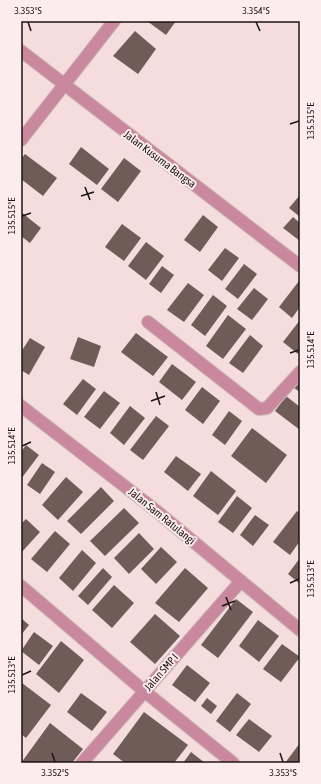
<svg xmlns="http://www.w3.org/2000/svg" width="321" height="784" font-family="'Asap Condensed',sans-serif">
<rect width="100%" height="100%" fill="#f5dddd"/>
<g fill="#705c57">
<polygon points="147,21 176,21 166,35"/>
<polygon points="135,31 156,49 138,74 113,56"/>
<polygon points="81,147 109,169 97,185 69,164"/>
<polygon points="25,154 57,178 43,196 21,179 21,159"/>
<polygon points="124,158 141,171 118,202 101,189"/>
<polygon points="300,195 300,217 289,208"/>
<polygon points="21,212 41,228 30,243 21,236"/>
<polygon points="203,215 218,227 200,252 184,240"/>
<polygon points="293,217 300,223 300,241 283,228"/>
<polygon points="122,224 141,238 124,261 105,247"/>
<polygon points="146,242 164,256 146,280 128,266"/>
<polygon points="225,248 239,258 222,281 208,270"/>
<polygon points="244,264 257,274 238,299 225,289"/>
<polygon points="162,266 174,275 161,293 149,284"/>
<polygon points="299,281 300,307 292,318 279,307"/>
<polygon points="188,283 204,295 184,322 167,310"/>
<polygon points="254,288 268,299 252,320 237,309"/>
<polygon points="213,295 227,306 205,336 191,325"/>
<polygon points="228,315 246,329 223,359 206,346"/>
<polygon points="300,320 300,351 298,354 283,342"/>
<polygon points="136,333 168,357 153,376 121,352"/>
<polygon points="250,335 263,346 243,373 229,363"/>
<polygon points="78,337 101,346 94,367 70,359"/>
<polygon points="30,338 45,347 29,375 21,370 21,352"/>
<polygon points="172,364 196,382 182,400 159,382"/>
<polygon points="83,379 96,389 77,415 63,404"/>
<polygon points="300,380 300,392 294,388"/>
<polygon points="202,387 220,401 203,424 185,410"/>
<polygon points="104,391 120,403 100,429 84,417"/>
<polygon points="286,396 300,407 300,430 275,411"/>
<polygon points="130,406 145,418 124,445 110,433"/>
<polygon points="229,411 242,421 225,445 212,435"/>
<polygon points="156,416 169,426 143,460 130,450"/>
<polygon points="252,428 287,455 266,483 231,456"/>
<polygon points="26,445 39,455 21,479 21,452"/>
<polygon points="176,456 201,474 188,491 164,472"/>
<polygon points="42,463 55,472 40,494 27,485"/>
<polygon points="211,471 236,491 218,515 193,496"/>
<polygon points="66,477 83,492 58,520 42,505"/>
<polygon points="101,487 114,501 81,534 67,521"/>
<polygon points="237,496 252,508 233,533 218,522"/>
<polygon points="124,508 139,523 105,556 90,541"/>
<polygon points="297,511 300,513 300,541 290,555 273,542"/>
<polygon points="255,515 269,525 253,546 240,535"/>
<polygon points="26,519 40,532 21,553 21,524"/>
<polygon points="55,531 70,544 47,572 31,559"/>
<polygon points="139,533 154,549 129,574 114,558"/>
<polygon points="161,547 177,562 156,584 141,569"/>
<polygon points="82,550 96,563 73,591 59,578"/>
<polygon points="300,558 300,584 288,574"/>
<polygon points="103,568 112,577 88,605 78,596"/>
<polygon points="185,568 208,588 179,622 155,603"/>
<polygon points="114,585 134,603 112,628 92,610"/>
<polygon points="236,599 253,612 218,658 201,645"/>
<polygon points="155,614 180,636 155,664 130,642"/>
<polygon points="21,618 29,625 21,635"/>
<polygon points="258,620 279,636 259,662 239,646"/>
<polygon points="34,632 53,646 39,665 21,651"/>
<polygon points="61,641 84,660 59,693 36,674"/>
<polygon points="282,644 300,657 281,682 263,669"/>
<polygon points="187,665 210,683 195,702 172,685"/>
<polygon points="22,683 51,705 26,738 21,734"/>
<polygon points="81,693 107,712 92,731 67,712"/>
<polygon points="237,693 251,704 230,732 216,721"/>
<polygon points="207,698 217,706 211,714 201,706"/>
<polygon points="144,712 188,745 174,763 125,763 113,754"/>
<polygon points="249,719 272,736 259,752 236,735"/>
<polygon points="50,723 83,749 72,763 21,763"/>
<polygon points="300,743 300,763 285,763"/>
<polygon points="191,752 205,763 183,763"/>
</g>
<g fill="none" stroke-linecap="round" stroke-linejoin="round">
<defs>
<g id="street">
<polyline points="21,51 300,266"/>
<polyline points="21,140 114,21"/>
<polyline points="148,322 259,409 267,408 300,372"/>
<polyline points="21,406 154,509 300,630"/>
<polyline points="21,586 144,691 233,763"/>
<polyline points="82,763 241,581"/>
</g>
</defs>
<use href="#street" stroke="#ceb9b9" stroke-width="14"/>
<use href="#street" stroke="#c9889e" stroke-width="12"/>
</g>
<path fill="none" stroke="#1c1414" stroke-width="1.5" d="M 28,22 L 31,31M 256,22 L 260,31M 290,124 L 299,121M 85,187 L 90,200M 81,196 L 94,192M 22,216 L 31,213M 290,353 L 299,350M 156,392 L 160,405M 151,401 L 165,396M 22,446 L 31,442M 290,583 L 299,579M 226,597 L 231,610M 222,606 L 235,601M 22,675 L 31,671M 52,753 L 55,762M 280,753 L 283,762"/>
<g text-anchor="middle" stroke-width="4" stroke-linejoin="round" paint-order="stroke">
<g font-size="11" fill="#1c1414" stroke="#fceced">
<text transform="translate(160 159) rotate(37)" y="4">Jalan Kusuma Bangsa</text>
<text transform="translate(162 516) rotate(39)" y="4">Jalan Sam Ratulangi</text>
<text transform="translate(161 672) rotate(-49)" y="4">Jalan SMP I</text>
</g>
</g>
<rect width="321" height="784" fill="none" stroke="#fceced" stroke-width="44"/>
<rect x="22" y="22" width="277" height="740" fill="none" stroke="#1c1414" stroke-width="1.5"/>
<g font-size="10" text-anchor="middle" fill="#1c1414">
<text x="28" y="14">3.353°S</text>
<text x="256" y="14">3.354°S</text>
<text transform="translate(310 121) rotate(-90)" y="4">135.515°E</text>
<text transform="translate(11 216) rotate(-90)" y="4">135.515°E</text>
<text transform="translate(310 350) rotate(-90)" y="4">135.514°E</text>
<text transform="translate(11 446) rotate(-90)" y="4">135.514°E</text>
<text transform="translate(310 579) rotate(-90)" y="4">135.513°E</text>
<text transform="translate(11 675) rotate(-90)" y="4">135.513°E</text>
<text x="55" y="776">3.352°S</text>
<text x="283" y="776">3.353°S</text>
</g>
</svg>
